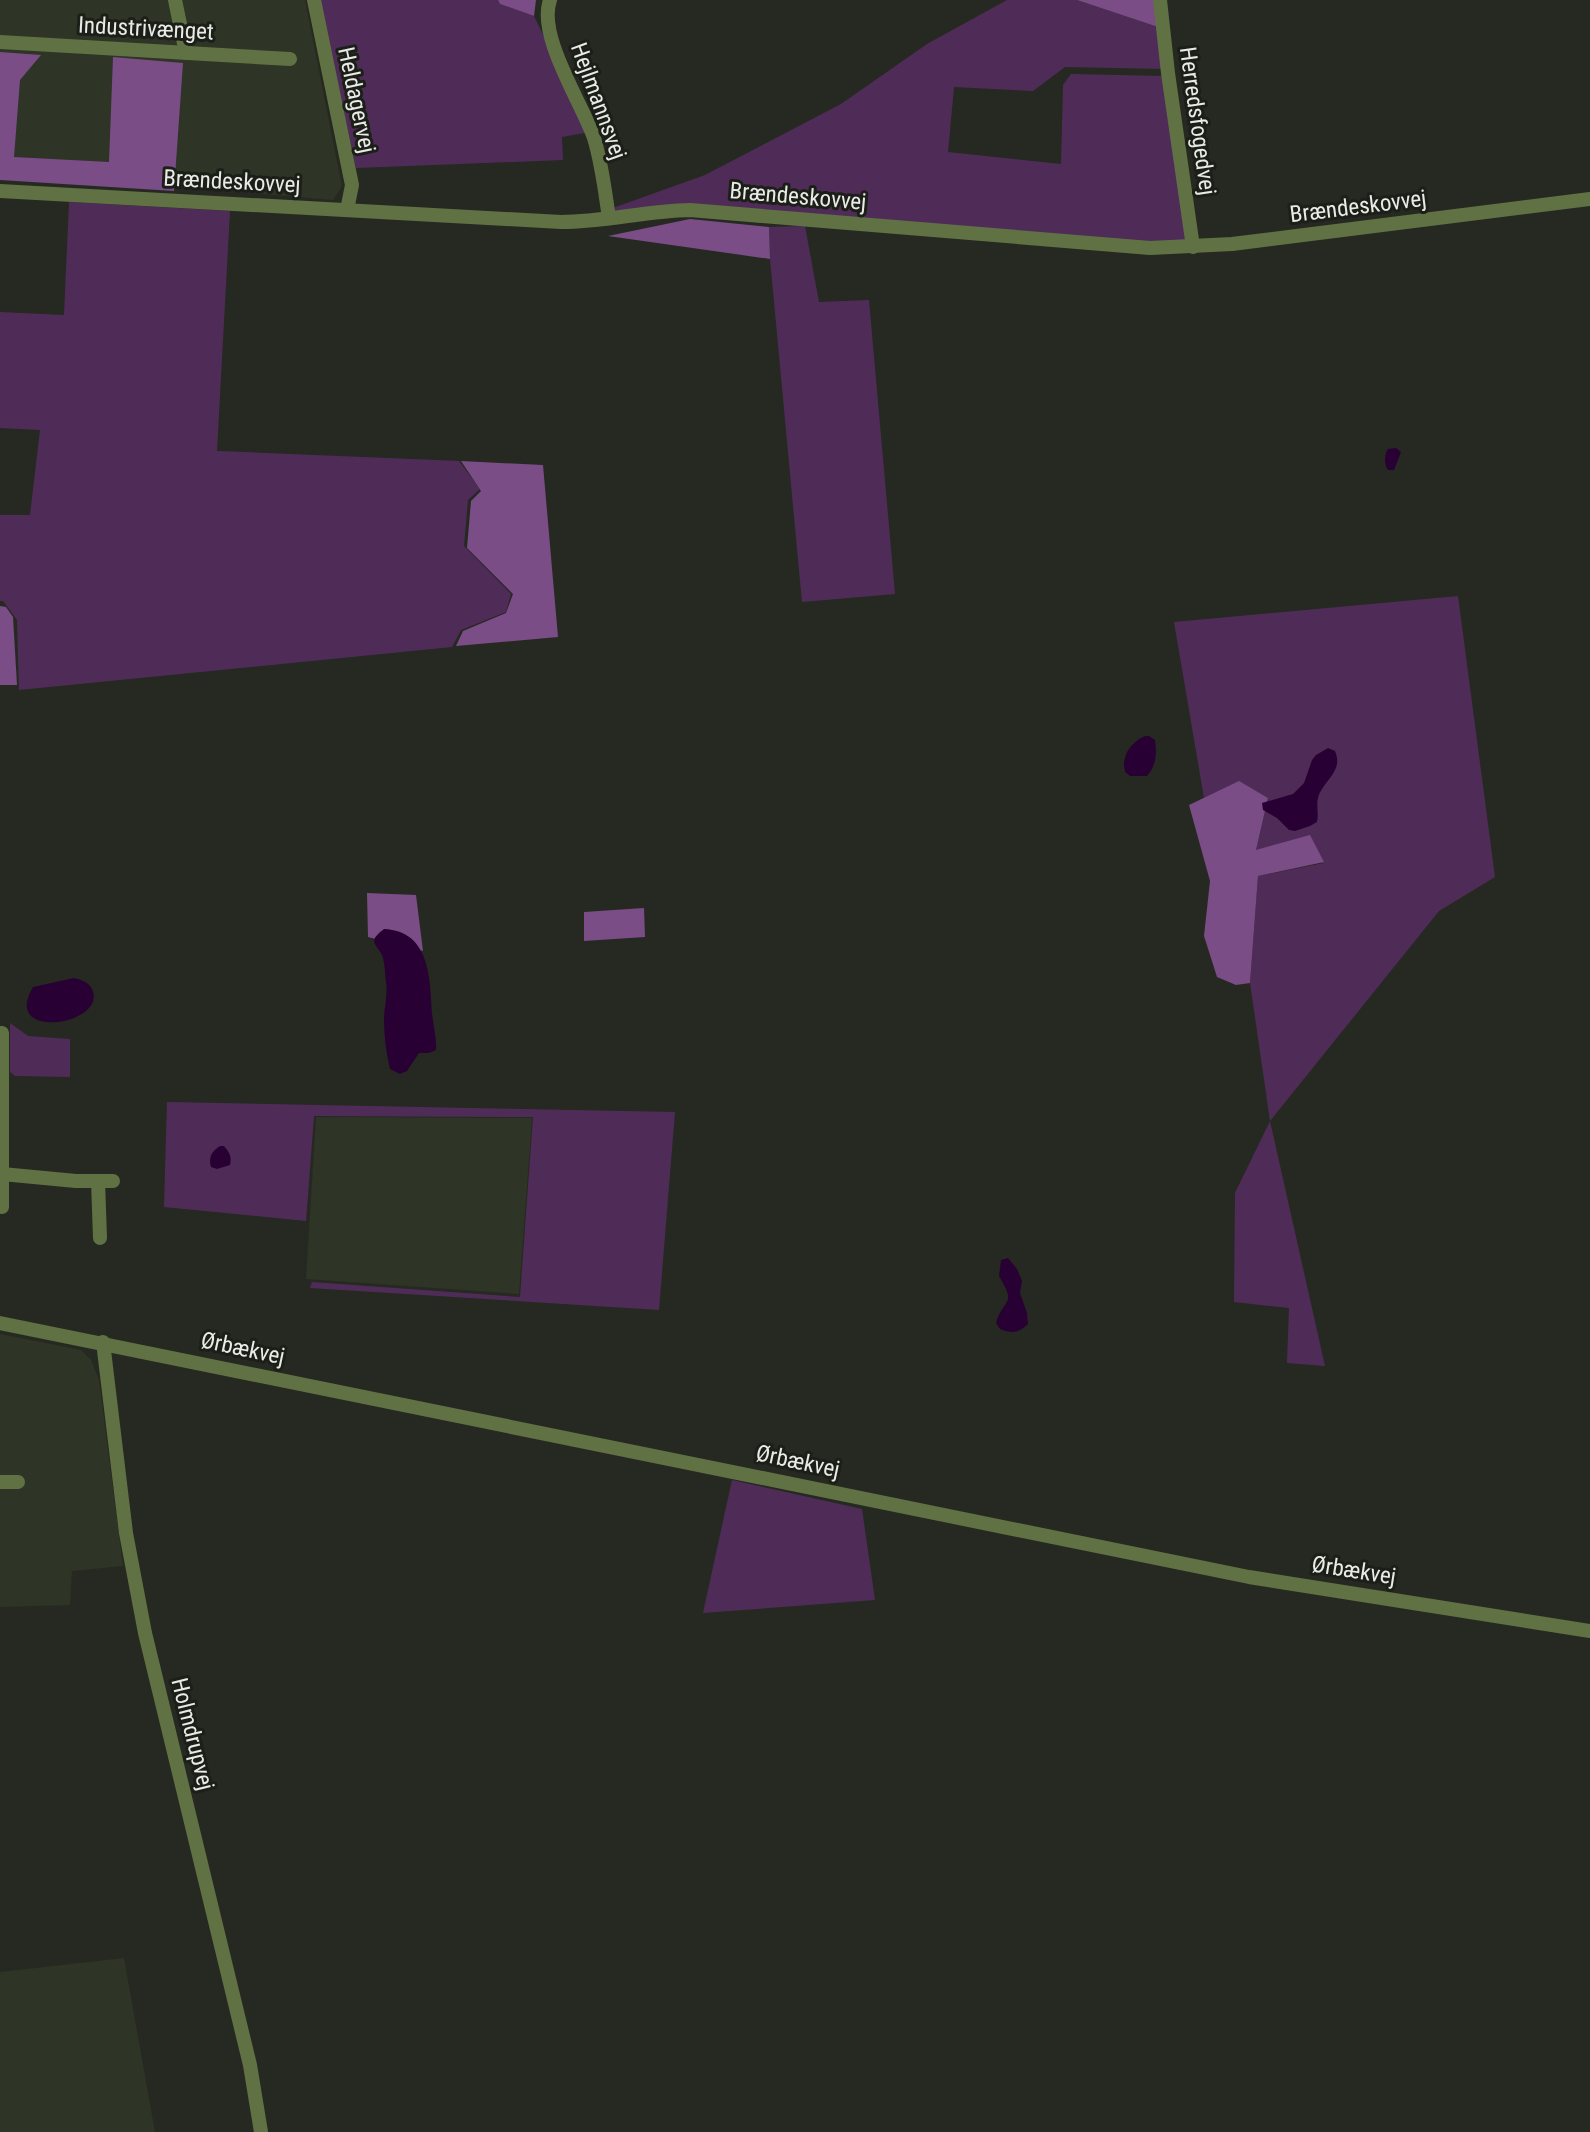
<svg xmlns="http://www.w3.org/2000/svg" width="1590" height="2132" font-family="'Roboto Condensed',sans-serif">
<rect width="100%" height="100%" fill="#262921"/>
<g fill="#2e3426">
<polygon points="0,0 305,0 342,186 333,200 0,172"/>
<polygon points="316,1117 532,1118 519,1294 306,1279"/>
<polygon points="0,1334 81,1350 91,1360 99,1380 123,1566 72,1571 70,1605 0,1607"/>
<polygon points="124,1958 155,2132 0,2132 0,1972"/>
</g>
<g fill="#4f2c58">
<polygon points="319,0 498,0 500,4 534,16 590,132 562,137 563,160 356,168"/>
<polygon points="1007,0 1077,0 1158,27 1165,69 1065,67 1033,91 954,87 948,152 1061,164 1063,85 1071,74 1165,76 1187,241 1158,244 718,210 615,214 613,208 705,175 841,104 927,44"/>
<polygon points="69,202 230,211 217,451 459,461 480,489 468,500 464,546 511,594 506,612 461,630 452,647 19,690 17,620 3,601 0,601 0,515 30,515 40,430 0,428 0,312 64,315"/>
<polygon points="805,226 819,302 869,300 895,594 802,602 770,259 769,227"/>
<polygon points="1458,596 1495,877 1439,911 1270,1121 1325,1366 1287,1363 1289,1308 1234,1302 1235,1193 1270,1121 1250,983 1258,876 1324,863 1256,850 1268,798 1239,782 1204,798 1174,622"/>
<polygon points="10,1023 28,1036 70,1039 70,1077 15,1076 10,1072"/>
<polygon points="167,1102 675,1112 659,1310 310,1288 312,1282 520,1297 533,1117 314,1116 306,1221 164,1207"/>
<polygon points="732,1480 862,1509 875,1600 703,1613"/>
</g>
<g fill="#7a4d86">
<polygon points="498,0 536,0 534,16 500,4"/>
<polygon points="1077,0 1155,0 1158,27"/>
<polygon points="0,52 41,55 20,80 14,157 109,162 113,57 183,63 174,191 0,180"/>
<polygon points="690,219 769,227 770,259 608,236"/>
<polygon points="461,461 543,465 558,637 456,646 463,631 506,613 513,594 467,548 471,501 481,491"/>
<polygon points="0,606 6,607 13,617 17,685 0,685"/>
<polygon points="1239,781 1268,798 1256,850 1310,835 1324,862 1258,876 1250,983 1236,985 1217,977 1204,936 1210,881 1189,805"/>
<polygon points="367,893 416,895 423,951 368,937"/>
<polygon points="644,908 645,937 584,941 584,912"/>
</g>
<g fill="#290033">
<path d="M 1396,448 L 1401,452 L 1394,470 L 1388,470 C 1384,465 1384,454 1388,449 Z"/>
<path d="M 1145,736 L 1149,736 L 1155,740 C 1157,754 1156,766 1147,776 L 1130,776 L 1125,772 C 1121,756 1130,743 1145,736 Z"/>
<path d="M 1328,748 L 1335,751 C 1344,772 1323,780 1318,798 C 1316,806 1319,814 1317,822 L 1310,826 L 1295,831 L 1289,830 L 1277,818 L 1263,810 L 1262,803 L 1293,794 L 1304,783 L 1312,760 L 1316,755 Z"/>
<path d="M 384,929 C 430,931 430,978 432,1013 C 433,1025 437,1038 436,1050 L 429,1053 L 419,1053 L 407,1071 L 400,1074 L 390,1069 C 386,1053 384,1036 384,1020 C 384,1008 388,995 386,982 C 385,974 385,963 382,955 C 376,943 367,942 384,929 Z"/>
<path d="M 74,978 C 82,980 88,982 92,989 C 109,1025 0,1042 33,987 Z"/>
<path d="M 220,1146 L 224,1146 C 229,1152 232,1156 230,1165 L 217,1169 L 211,1167 C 208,1157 212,1151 220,1146 Z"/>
<path d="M 1008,1258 L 1017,1269 L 1022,1281 L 1020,1293 L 1027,1313 L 1028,1324 C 1019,1333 1012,1334 1000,1329 L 996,1323 C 1004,1297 1017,1306 999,1276 L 1001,1260 Z"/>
</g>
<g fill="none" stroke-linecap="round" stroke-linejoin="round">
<g stroke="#607243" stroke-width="14">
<polyline points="175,0 186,53"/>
<polyline points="314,0 352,185 347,210"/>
<path d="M 550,0 C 537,36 582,103 594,138 C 602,164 605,192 609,218"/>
<polyline points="1160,0 1168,73 1193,247"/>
<polyline points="0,42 290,59"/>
<path d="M 0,191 L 561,222 C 604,222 646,211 690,210 L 1150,248 L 1232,244 L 1590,199"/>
<polyline points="0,1033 2,1033 2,1207"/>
<polyline points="2,1174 76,1181 113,1181"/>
<polyline points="98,1181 100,1238"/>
<polyline points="0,1323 1249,1577 1590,1631"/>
<polyline points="103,1342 126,1533 145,1633 250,2065 261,2132"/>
<polyline points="0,1482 18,1482"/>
</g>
</g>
<g text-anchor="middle" stroke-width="6" stroke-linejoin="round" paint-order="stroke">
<g font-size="23" fill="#e9ece6" stroke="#1c1f18">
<text transform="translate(146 28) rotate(3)" y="8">Industrivænget</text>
<text transform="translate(357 100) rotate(78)" y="8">Heldagervej</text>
<text transform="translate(599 101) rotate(70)" y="8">Hejlmannsvej</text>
<text transform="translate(1198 121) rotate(82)" y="8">Herredsfogedvej</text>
<text transform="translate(232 181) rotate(3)" y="8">Brændeskovvej</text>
<text transform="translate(798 196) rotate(5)" y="8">Brændeskovvej</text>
<text transform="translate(1358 206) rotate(-7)" y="8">Brændeskovvej</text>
<text transform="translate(243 1348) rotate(12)" y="8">Ørbækvej</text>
<text transform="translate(798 1461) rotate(12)" y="8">Ørbækvej</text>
<text transform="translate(1354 1570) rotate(9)" y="8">Ørbækvej</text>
<text transform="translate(193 1734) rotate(76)" y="8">Holmdrupvej</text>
</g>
</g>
</svg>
